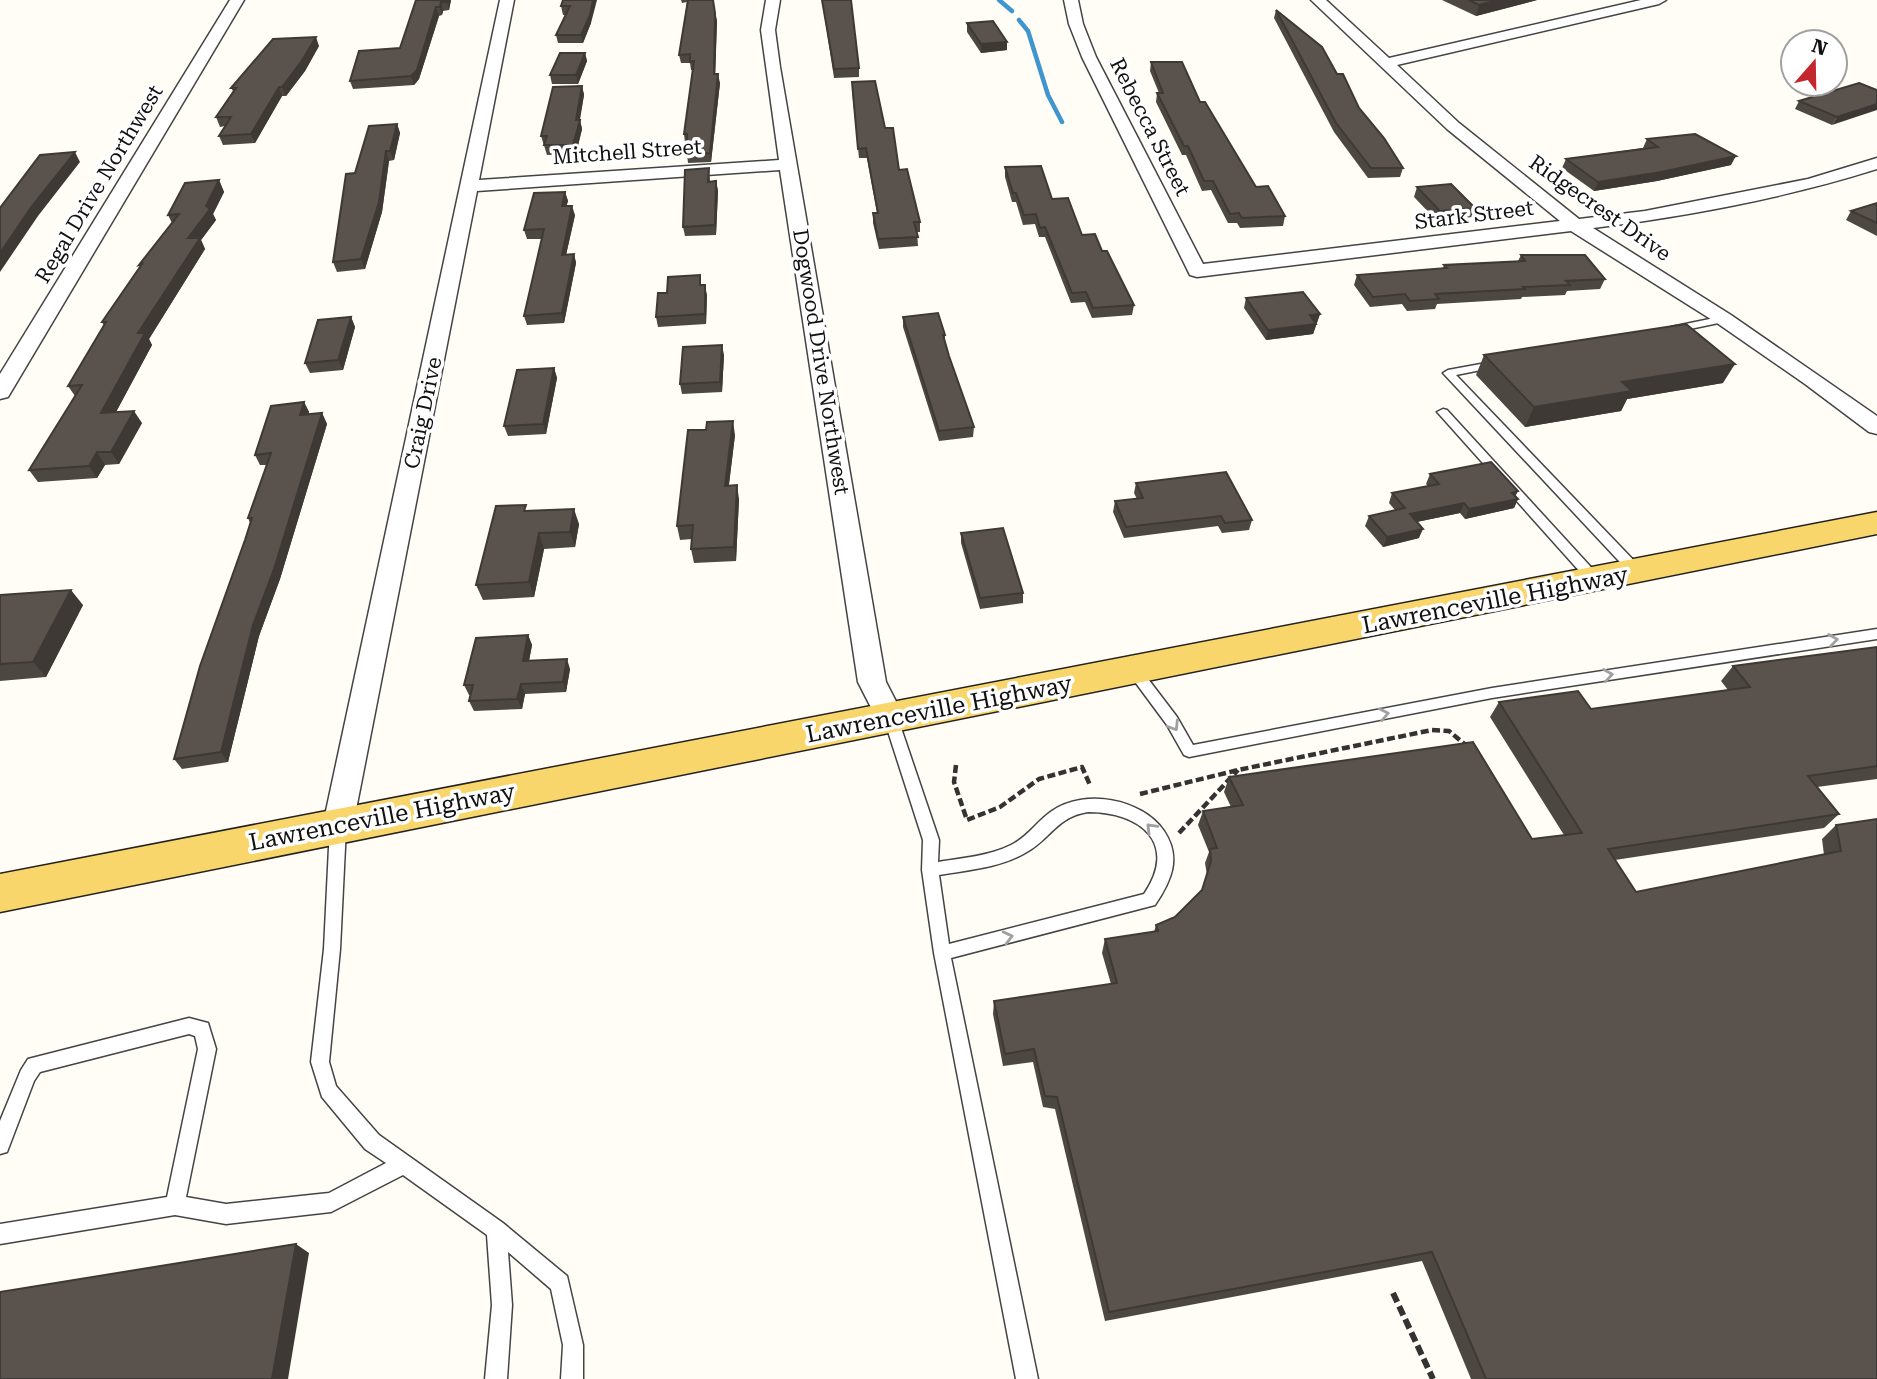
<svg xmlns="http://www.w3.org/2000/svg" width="1877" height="1379" font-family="'Roboto Serif',serif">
<rect width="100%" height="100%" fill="#fffdf5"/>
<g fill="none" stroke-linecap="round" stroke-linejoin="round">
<g stroke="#3f96cf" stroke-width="4.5">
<polyline points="999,0 1012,11"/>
<polyline points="1019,20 1028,31 1048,95 1062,122"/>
</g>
<defs>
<g id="service">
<polygon points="1724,316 1728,317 1728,321 1671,333 1666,330 1671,327"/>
<polygon points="1497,361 1501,362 1501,366 1456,375 1642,569 1643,572 1642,575 1632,575 1443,373 1448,370"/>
<polygon points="1443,409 1447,410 1600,577 1601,580 1600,583 1590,583 1439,414 1437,412"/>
<polygon points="1877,629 1877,639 1492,698 1189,757 1184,755 1167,725 1127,671 1134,666 1139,667 1177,717 1193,745 1492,688"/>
<path d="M 891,713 L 896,715 L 898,719 L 939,840 L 938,862 C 962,858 989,856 1011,845 C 1028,837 1037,821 1052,811 C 1085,788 1142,799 1164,831 C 1182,858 1171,881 1155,905 L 951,958 L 1038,1379 L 1016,1379 L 934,953 L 922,870 L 923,840 L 884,719 L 886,715 ZM 1088,812 C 1140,812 1179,843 1144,894 L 949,944 L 939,875 C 967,870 999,868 1025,853 C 1051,839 1056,817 1088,812 Z"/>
<polygon points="338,821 343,822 346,827 340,949 329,1062 336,1086 379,1135 503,1223 567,1276 583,1345 583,1379 561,1379 563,1345 551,1289 508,1252 512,1305 507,1379 485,1379 492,1305 487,1235 403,1175 331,1212 226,1224 175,1215 0,1244 0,1224 167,1197 198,1049 195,1036 189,1034 40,1072 34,1081 7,1152 0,1154 0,1121 21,1070 28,1059 189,1018 208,1023 216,1049 186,1197 226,1204 329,1193 386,1163 365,1149 322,1097 311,1062 324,949 330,827 333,822"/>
</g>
<g id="minor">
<polygon points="230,0 244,0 11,392 8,397 0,399 0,374"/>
<polygon points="500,0 514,0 479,180 779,160 761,30 766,0 780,0 775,30 780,67 886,682 905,719 901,727 891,730 881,727 858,682 780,170 477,191 353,825 349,834 338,838 327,834 323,825"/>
<path d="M 1064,0 L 1078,0 L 1083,24 L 1096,57 L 1203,264 L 1560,221 L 1447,129 L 1311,0 L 1326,0 L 1389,58 L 1641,0 L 1666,0 L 1659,4 L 1397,65 L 1459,123 L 1579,219 L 1645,211 L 1808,179 L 1877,158 L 1877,169 C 1785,198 1689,216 1593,228 L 1731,315 L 1877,416 L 1877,434 L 1869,432 L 1805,384 L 1717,323 L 1571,231 L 1197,277 L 1190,275 L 1082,57 L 1069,24 Z"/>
</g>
<polygon id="primary" points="1877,512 1877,534 0,912 0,874"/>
</defs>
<use href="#service" stroke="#444" stroke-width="3"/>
<use href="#minor" stroke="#444" stroke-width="3"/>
<use href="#primary" stroke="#222" stroke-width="3"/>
<g stroke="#333" stroke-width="4.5" stroke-dasharray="8 3.5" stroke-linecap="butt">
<polyline points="956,765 954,782 967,820 1000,807 1039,779 1082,767 1090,785"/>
<polyline points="1140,794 1238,770 1432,730 1449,731 1468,747"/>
<polyline points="1179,833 1238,770"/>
</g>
<polyline stroke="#333" stroke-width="6" stroke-dasharray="10 4.5" stroke-linecap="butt" points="1393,1293 1433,1379"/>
<use href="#service" fill="#fff" fill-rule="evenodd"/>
<use href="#minor" fill="#fff" fill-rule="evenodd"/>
<use href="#primary" fill="#f9d66b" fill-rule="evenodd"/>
</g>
<g fill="#4d4742">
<polygon points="416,0 451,0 449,10 443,11 442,15 439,16 419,79 414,85 353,89 350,81 400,48"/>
<polygon points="563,0 591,23 583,43 558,43 556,35 565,15 563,15 561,6"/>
<polygon points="681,0 713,0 717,21 715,74 720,83 711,162 688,163 687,154 687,143 685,143 684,134 693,70 691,70 690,63 681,63 679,55 687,2 682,3"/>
<polygon points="822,0 859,68 859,77 834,78"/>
<polygon points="1442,0 1537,0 1476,16"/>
<polygon points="1276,10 1337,74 1359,108 1403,168 1400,177 1368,178 1334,132 1274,18"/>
<polygon points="967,23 1007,42 1007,50 981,53 967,32"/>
<polygon points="319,46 305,71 286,96 282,96 255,143 223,145 219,136 225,126 220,127 216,117 233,91 231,88"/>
<polygon points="585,53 587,61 578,84 552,84 550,75"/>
<polygon points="1151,62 1200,102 1256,187 1285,216 1283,226 1240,228 1237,223 1228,223 1211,190 1202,191 1186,155 1182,155 1156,102 1157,93 1159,93 1150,71"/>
<polygon points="1859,83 1832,125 1795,109 1799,101"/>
<polygon points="582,86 584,95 580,120 582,129 576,154 547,155 541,136"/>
<polygon points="852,91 885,128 899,170 920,222 920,232 917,232 918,246 879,249 873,223 873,213 877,213 867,158 859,158"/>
<polygon points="397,124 400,133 394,160 389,161 382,212 365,269 337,272 333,262"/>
<polygon points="1647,139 1731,165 1657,181 1594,191 1562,168 1566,159 1643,148"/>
<polygon points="1005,167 1052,199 1082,235 1102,251 1134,305 1132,315 1092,318 1085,302 1071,303 1045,237 1039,237 1035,224 1023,225 1016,202 1012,202 1005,177"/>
<polygon points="709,168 710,181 716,181 718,191 716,235 685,236 683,227"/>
<polygon points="219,180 224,192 213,214 216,220 201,240 205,249 149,339 152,345 116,412 142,423 119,464 105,465 97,478 38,482 29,470 75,396 68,386 104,326 102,322 140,267 139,265 172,223 168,215"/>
<polygon points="1417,187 1475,208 1472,217 1437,221 1414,197"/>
<polygon points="565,192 568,201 566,206 575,215 566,255 574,254 576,263 564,323 527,325 524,316 542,239 527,239 524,230"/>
<polygon points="1877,203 1877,236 1846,220 1851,211"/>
<polygon points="1521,255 1605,279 1600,289 1567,291 1565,295 1522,297 1521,299 1437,304 1435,309 1407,311 1402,304 1370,307 1354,285 1357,275 1443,268 1444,265 1518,261"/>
<polygon points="702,285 707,295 706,324 658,327 656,317 667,293"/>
<polygon points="1246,298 1320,314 1313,334 1266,340 1244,308"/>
<polygon points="351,317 355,327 343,370 310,373 305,363"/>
<polygon points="903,317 945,335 945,343 949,356 974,427 973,437 939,441 903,327"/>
<polygon points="724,355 722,392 682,394 680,384"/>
<polygon points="1484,355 1723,383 1627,399 1621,411 1525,427 1476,375"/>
<polygon points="554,368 557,378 546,434 508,436 504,426"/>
<polygon points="304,402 309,412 308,415 322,413 327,424 280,579 259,636 228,762 182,769 174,759 245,540 250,523 248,518 267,465 260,465 255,455"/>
<polygon points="735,435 729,485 739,499 736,561 694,563 691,549 692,539 680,540 677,526"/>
<polygon points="1430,474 1516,496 1518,499 1514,508 1465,519 1460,513 1417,522 1419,538 1383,547 1365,526 1369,516 1395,510 1389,503 1392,493 1428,486 1426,484"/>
<polygon points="1136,483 1252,520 1249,530 1222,533 1218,526 1124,538 1113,512 1115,501 1137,499 1134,493"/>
<polygon points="528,511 579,524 575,547 544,549 534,597 483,600 476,585"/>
<polygon points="961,533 1023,593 1023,603 980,609 961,543"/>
<polygon points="0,595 83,605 46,677 0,681"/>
<polygon points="528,635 532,645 529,661 570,669 566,692 525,694 522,709 474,711 469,701 470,695 469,695 464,685"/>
<polygon points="1877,647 1877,779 1817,787 1839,814 1824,828 1615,860 1636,892 1824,855 1822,839 1836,825 1877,819 1877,1379 1471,1379 1422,1261 1105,1321 1055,1109 1043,1107 1033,1062 1003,1066 993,1014 994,1001 1111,984 1102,953 1105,939 1154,932 1156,925 1175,917 1202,890 1207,875 1205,863 1209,852 1198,825 1203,811 1231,807 1224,792 1229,777 1532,839 1564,835 1490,717 1499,702 1591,709 1728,690 1721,681 1733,666"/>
</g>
<g fill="#3f3936">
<polygon points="447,0 451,0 449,10 447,2"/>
<polygon points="593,0 597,0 591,23 583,43 581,35"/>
<polygon points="1498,0 1537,0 1476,16 1479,5"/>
<polygon points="441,2 443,11 442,15 440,7"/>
<polygon points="436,7 439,16 419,79 414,85 411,76"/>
<polygon points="715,13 717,21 715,83 714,74"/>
<polygon points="316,37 319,46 305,71 286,96 282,87"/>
<polygon points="1007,42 1007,50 981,53 981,44"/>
<polygon points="585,53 587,61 578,84 576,75"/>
<polygon points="718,74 720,83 711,162 710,153"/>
<polygon points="582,86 584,95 579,122 580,120 582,129 576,154 573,145"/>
<polygon points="279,87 282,96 255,143 251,134"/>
<polygon points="1877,104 1877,110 1832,125 1837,117"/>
<polygon points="397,124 400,133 394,160 390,151"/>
<polygon points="386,151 389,161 382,212 365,269 361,259"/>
<polygon points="75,152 80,162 38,216 0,272 0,253 32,206"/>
<polygon points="1736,156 1731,165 1657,181 1594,191 1598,182"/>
<polygon points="219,180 224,192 213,214 216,220 201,240 205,249 149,339 152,345 109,425 101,413 138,333"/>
<polygon points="716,181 718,191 716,235 715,225"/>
<polygon points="565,192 568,201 564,215 562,206"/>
<polygon points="572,206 575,215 564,264 562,255"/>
<polygon points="574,254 576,263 564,323 562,313"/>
<polygon points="705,285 707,295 706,324 705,314"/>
<polygon points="1320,314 1313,334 1266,340 1268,330 1310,315"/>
<polygon points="351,317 355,327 343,370 338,360"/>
<polygon points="722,345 724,355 722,392 720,382"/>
<polygon points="1735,364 1723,383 1627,399 1621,411 1525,427 1534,407 1622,382"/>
<polygon points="554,368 557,378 546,434 543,424"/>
<polygon points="304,402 309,412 305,426 300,415"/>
<polygon points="134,411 142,423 119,464 111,452"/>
<polygon points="322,413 327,424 280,579 259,636 228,762 221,752 253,625"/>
<polygon points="733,421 735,435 727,499 725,486"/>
<polygon points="97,452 105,465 97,478 89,466"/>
<polygon points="737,485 739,499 736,561 734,547"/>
<polygon points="1518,491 1514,499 1518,499 1514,508 1465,519 1469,509"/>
<polygon points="1464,503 1460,513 1406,524 1410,514"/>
<polygon points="574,509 579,524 575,547 570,532"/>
<polygon points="1423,529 1419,538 1383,547 1387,537"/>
<polygon points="539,533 544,549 534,597 529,582"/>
<polygon points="71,590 83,605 46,677 33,662"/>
<polygon points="528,635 532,645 527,671 523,661"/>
<polygon points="567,659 570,669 566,692 563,682"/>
<polygon points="521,684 525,694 522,709 517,699"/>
<polygon points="296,1244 309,1253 288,1379 272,1379"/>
</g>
<g fill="#5a524d" stroke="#3f3936" stroke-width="2">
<polygon points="416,0 447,0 447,2 441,2 440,7 436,7 417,70 411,76 350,81 359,51 400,48"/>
<polygon points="563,0 593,0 590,15 581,35 556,35 570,6 561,6"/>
<polygon points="688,0 713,0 715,13 714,74 718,74 710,153 687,154 687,134 684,134 694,61 690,62 690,54 679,55"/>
<polygon points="822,0 851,0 859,68 834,69"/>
<polygon points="1469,0 1498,0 1479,5"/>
<polygon points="1276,10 1322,47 1337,74 1343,74 1359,108 1384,138 1403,168 1371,168 1336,123"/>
<polygon points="993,21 1007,42 981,44 967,23"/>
<polygon points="316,37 301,62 282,87 279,87 251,134 219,136 231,117 216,117 236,88 231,88 273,39"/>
<polygon points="560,53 585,53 576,75 550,75"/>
<polygon points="1151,62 1182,62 1200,102 1205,102 1256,187 1268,186 1285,216 1242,218 1239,213 1230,214 1213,181 1204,181 1188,146 1184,146 1157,93 1163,93"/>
<polygon points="875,81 885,128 893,128 899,170 907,169 920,222 914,222 918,237 878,239 873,213 878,213 866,148 858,149 852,82"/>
<polygon points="1859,83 1877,90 1877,104 1837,117 1799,101"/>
<polygon points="582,86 576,120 580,120 573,145 544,145 547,136 541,136 553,87"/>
<polygon points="397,124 390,151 386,151 379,202 361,259 333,262 346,174 355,173 369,126"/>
<polygon points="1695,134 1736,156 1661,172 1598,182 1566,159 1658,147 1647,139"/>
<polygon points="75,152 32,206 0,253 0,208 40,155"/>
<polygon points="1041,166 1052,199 1068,198 1082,235 1095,234 1102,251 1107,251 1134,305 1093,308 1086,292 1072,293 1045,227 1040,228 1036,214 1024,215 1016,193 1013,193 1005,167"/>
<polygon points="709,168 708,182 716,181 715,225 683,227 685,170"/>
<polygon points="219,180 206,206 210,209 188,238 200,238 138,333 145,333 101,413 134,411 111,452 97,452 89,466 29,470 82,385 68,386 106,322 102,322 142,264 139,265 179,214 168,215 185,183"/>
<polygon points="1451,184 1475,208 1440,211 1417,187"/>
<polygon points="565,192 562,206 572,206 562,255 574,254 562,313 524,316 544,229 524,230 534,193"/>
<polygon points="1877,203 1877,223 1851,211"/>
<polygon points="1521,255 1585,255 1605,279 1566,281 1570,285 1523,287 1525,289 1435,294 1439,299 1410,301 1405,294 1373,297 1357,275 1447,268 1444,265 1525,261"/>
<polygon points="700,275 700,285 705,285 705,314 656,317 658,293 667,293 668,277"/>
<polygon points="1303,292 1320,314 1310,315 1316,324 1268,330 1246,298"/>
<polygon points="938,313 945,335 943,335 949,356 974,427 939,431 903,317"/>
<polygon points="351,317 338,360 305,363 318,320"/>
<polygon points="1686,324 1735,364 1622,382 1632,391 1534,407 1484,355"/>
<polygon points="722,345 720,382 680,384 683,347"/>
<polygon points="554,368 543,424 504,426 517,370"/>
<polygon points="304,402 300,415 322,413 274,569 253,625 221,752 174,759 200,666 245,540 252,518 248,518 271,453 255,455 271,406"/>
<polygon points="733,421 725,486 737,485 734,547 691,549 693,525 677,526 688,430 706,430 707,422"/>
<polygon points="1491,462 1518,491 1512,493 1518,499 1469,509 1464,503 1410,514 1423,529 1387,537 1369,516 1405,508 1392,493 1439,484 1430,474"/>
<polygon points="1226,472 1252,520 1225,523 1221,516 1126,527 1115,501 1143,498 1136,483"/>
<polygon points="526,505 524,511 574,509 570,532 539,533 529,582 476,585 496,506"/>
<polygon points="1003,528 1023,593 980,598 961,533"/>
<polygon points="71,590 33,662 0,664 0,595"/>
<polygon points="528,635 523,661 567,659 563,682 521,684 517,699 469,701 473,685 464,685 476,638"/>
<polygon points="1877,647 1877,766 1808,776 1839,814 1608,849 1636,892 1841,851 1836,825 1877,819 1877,1379 1486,1379 1432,1252 1109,1312 1057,1097 1045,1096 1034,1049 1005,1054 994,1001 1117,983 1105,939 1158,931 1156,925 1175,917 1202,890 1211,861 1210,849 1217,848 1203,811 1243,805 1229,777 1473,742 1532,839 1582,833 1499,702 1578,691 1591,709 1750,687 1733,666"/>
<polygon points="296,1244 272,1379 0,1379 0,1292"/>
</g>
<defs><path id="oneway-chevron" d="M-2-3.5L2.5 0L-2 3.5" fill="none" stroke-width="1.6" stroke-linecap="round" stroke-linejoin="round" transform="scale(1.75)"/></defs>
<g stroke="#a0a0a0">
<use href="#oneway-chevron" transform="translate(1833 640) rotate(-8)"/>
<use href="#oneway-chevron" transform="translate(1608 675) rotate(-9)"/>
<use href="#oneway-chevron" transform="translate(1384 714) rotate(-11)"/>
<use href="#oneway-chevron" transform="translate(1174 726) rotate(58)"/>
<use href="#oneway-chevron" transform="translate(1151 828) rotate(-134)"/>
<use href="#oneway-chevron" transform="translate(1008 937) rotate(-14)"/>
</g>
<g text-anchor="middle" stroke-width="7" stroke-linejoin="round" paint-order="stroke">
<g font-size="21" fill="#111" stroke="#fff">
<text transform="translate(1150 127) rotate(63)" y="7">Rebecca Street</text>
<text transform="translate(627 152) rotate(-4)" y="7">Mitchell Street</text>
<text transform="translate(99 184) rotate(-59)" y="7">Regal Drive Northwest</text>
<text transform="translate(1600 208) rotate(35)" y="7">Ridgecrest Drive</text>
<text transform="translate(1474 215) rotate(-7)" y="7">Stark Street</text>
<text transform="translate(821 362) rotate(81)" y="7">Dogwood Drive Northwest</text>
<text transform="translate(423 413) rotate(-78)" y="7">Craig Drive</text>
</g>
<g font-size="24" fill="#111" stroke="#fff">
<text transform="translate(1495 600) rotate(-11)" y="8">Lawrenceville Highway</text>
<text transform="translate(939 709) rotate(-11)" y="8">Lawrenceville Highway</text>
<text transform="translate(382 817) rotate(-11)" y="8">Lawrenceville Highway</text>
</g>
</g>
<g transform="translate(1814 63) rotate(20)"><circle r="33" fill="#ffffff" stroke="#a0a0a0" stroke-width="2"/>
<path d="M0-5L12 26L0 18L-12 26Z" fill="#c4262e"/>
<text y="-10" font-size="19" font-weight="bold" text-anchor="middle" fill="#111111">N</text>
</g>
</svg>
